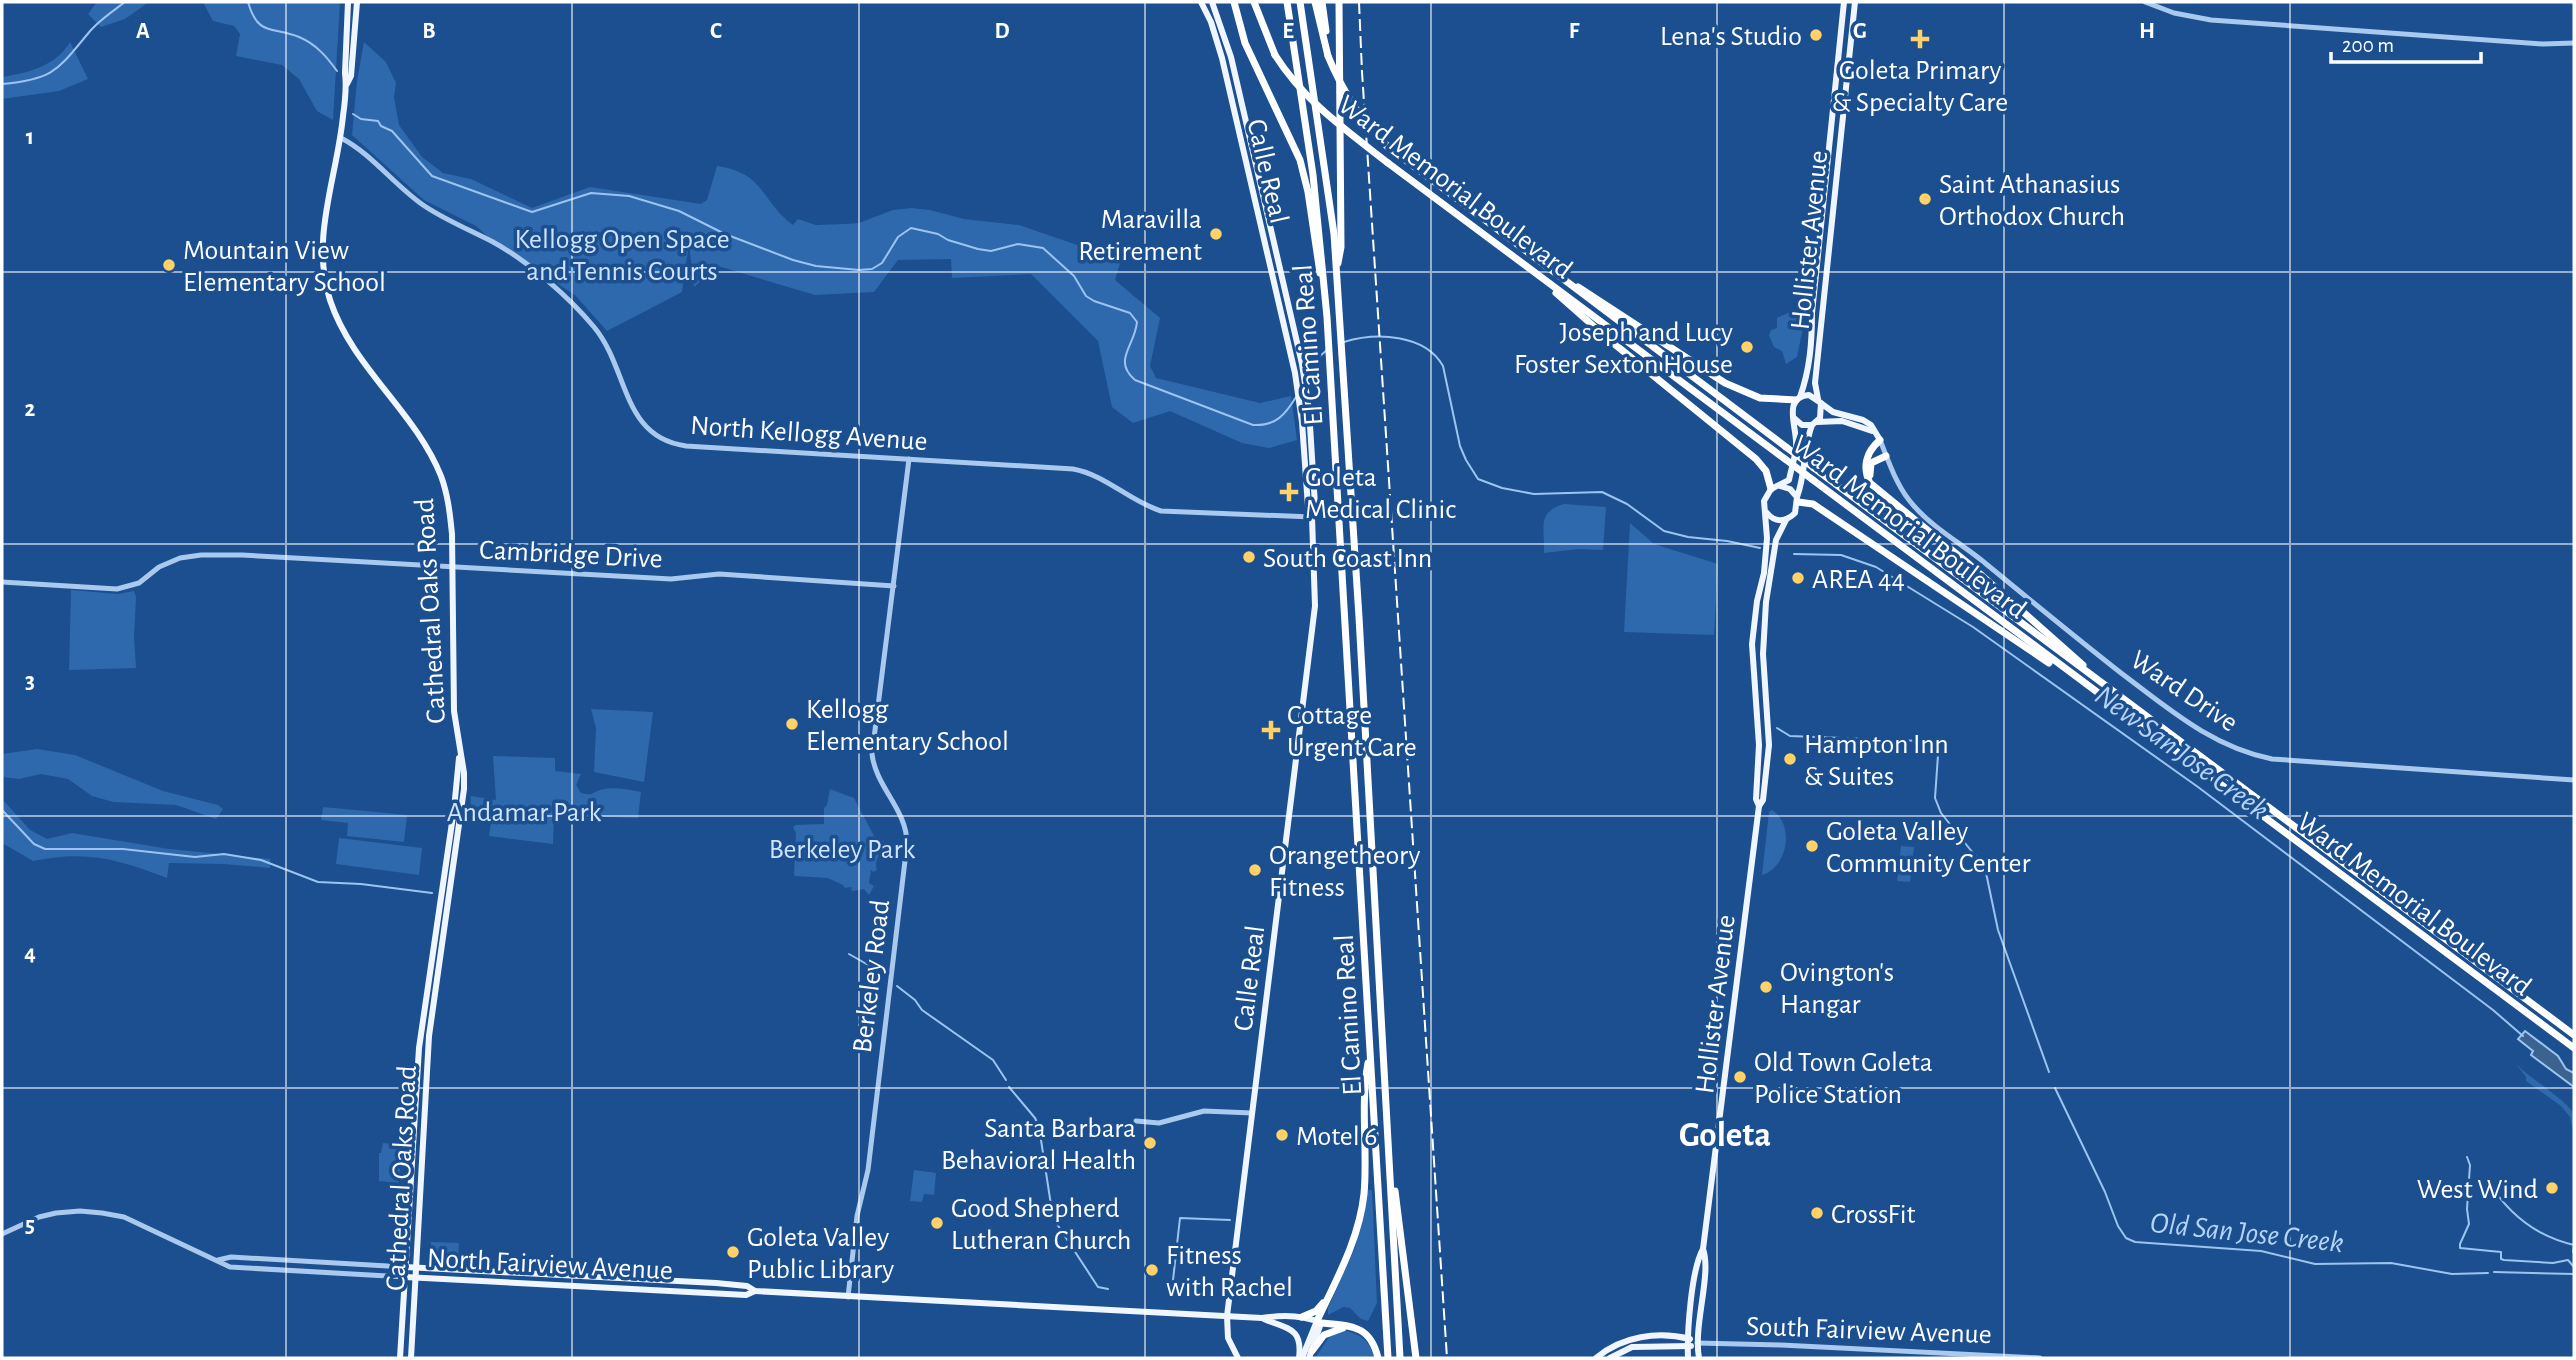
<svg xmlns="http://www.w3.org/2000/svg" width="2576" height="1360" font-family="'Alegreya Sans',sans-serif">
<rect width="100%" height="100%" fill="#1b4f8f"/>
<g fill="#2e69ad">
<polygon points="97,2 149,2 125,19 101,27 88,14"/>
<polygon points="203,2 340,2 333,120 317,111 299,79 282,65 236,56 240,34 234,26 213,21"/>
<path d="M 70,42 L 88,79 L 59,91 L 2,99 L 2,77 C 28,73 56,66 70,42 Z"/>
<path d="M 364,42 L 386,62 L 396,83 L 394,97 L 399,125 L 422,157 L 443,173 L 471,179 L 532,208 L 590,187 L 701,204 L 707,200 L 717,166 C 766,173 761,202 793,225 L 798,219 L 816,225 L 845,224 L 859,223 L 893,210 L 911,208 L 930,210 L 964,219 L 1019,225 L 1121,260 L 1115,280 L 1160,318 L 1150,366 L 1156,378 L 1260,403 L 1291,396 L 1297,440 L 1269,448 L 1242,443 L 1170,411 L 1133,423 L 1112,407 L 1098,341 L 1031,274 L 952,278 L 951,259 L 898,260 L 874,292 L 815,295 L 718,266 L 694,287 L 689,244 L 682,292 L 607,331 L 575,295 L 496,244 L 476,226 L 424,200 L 352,135 L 357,81 Z"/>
<polygon points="1790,312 1805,318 1797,357 1786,364 1782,351 1774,347 1769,335 1771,330 1777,328 1777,318"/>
<path d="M 1564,504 L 1606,507 L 1603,550 L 1579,549 L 1544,553 C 1545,528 1536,512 1564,504 Z"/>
<polygon points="1630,523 1654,544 1718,564 1714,635 1624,632"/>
<polygon points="71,590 118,594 134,591 136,597 134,638 136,668 69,670"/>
<polygon points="591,709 653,712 644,782 594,772 596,728"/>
<polygon points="37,749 75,755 163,791 218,805 223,809 216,819 176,805 113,802 92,796 68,779 41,774 19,779 2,777 2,754"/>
<path d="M 493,756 L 555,758 L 555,771 L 581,774 L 576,785 L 581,793 C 595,797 592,791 604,789 C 615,787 630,790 641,792 L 638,818 L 554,815 L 553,844 L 489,836 L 492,815 L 470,812 L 471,796 L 496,800 Z"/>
<path d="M 830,789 L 854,798 L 874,836 L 884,841 C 884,854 873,857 877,870 L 873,872 L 871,870 L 869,883 L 874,886 L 869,895 L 864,889 L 852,891 L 851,887 L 845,888 L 843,885 L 828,878 L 795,876 L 794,874 L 796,833 L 793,827 L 796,825 L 824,824 L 824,808 L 827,805 Z"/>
<path d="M 2,799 L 30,830 L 47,839 L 72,833 L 169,849 L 270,859 L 270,868 L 224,864 L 169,863 L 167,878 C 118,859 86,850 33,861 L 2,843 Z"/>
<polygon points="323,807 407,815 404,842 347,836 348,823 321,820"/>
<path d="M 1772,810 C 1795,825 1788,867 1762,875 L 1769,812 Z"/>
<polygon points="339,838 422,848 419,875 336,864"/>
<polygon points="1901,846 1914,847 1910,882 1897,881"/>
<path d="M 2516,1064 C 2527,1076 2569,1102 2573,1113 C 2576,1120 2574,1129 2574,1136 L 2570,1117 L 2561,1106 L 2526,1081 L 2526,1077 Z"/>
<polygon points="383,1143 402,1145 399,1183 379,1181 379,1153 381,1153"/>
<polygon points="914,1170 936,1173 934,1195 924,1194 922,1202 910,1201"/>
<polygon points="1367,1190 1372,1190 1377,1303 1368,1321 1361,1319 1350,1308 1343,1307 1328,1315 1328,1308 1355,1248"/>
<polygon points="431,1242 459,1243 458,1257 431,1256"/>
<path d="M 1345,1331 C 1362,1334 1370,1342 1374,1358 L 1315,1358 L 1330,1336 Z"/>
</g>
<polygon fill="#3c6290" stroke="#9cc4f0" stroke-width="2" points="2525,1031 2558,1056 2566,1069 2574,1073 2574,1087 2531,1055 2533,1051 2518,1039"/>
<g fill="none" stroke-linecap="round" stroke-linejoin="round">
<g stroke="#9cc4f0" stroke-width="2">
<path d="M 248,2 C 258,37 272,26 299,37 C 316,44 327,57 337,71"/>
<path d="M 2,84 C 56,79 58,69 91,30 C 101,19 113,11 125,2"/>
<path d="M 353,114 L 361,119 L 378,121 L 381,126 L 392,131 L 432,176 L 532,212 L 591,193 L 629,196 L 679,211 L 725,234 L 793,260 L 816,266 L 859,270 L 872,269 L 882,263 L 898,237 L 911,228 L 938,234 L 948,240 L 978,249 L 991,251 L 1018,244 L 1043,248 L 1074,276 L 1086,296 L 1094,301 L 1130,313 L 1137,322 C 1135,346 1112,360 1135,380 L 1253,425 C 1276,426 1285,415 1296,397"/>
<path d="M 1344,342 C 1376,332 1425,334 1443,366 L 1460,446 L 1466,460 L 1478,479 L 1502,488 L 1534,494 L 1602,492 L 1627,504 L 1664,531 L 1688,537 L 1727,541 L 1760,548"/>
<polyline points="1306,380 1320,356 1327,350"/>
<polyline points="1794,554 1841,555 1876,567 1973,627 2198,787 2493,1010 2523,1036"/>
<polyline points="1777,728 1790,736 1921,741 1931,743 1938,755 1935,798 1941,813 1985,868 1998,930 2049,1072"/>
<polyline points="2,810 34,844 45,849 123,849 195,857 224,854 261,860 318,882 361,884 432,893"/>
<polyline points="849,954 884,974"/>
<polyline points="897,986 915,1000 922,1010 993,1060 1006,1080"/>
<polyline points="1009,1087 1035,1118 1039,1127 1053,1218 1098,1287 1108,1289"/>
<polyline points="2055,1088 2105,1192 2118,1226 2126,1238 2135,1242 2261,1251 2315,1264 2391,1263 2452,1274 2488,1273"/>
<polyline points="2467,1157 2470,1165 2467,1209 2469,1224 2460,1244 2460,1248 2501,1252 2501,1259 2504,1260 2553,1263 2568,1260 2574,1267"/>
<path d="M 2487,1179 C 2507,1213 2535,1236 2574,1245"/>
<polyline points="2573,1252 2574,1246"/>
<polyline points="2494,1272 2574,1274"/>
<polyline points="1172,1289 1180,1218 1230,1220"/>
</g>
<g stroke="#a9c9ee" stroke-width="5">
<polyline points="2145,2 2174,13 2211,20 2543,44 2574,43"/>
<path d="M 341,138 C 372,154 394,185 423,205 C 445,220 470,230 493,242 C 528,261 569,297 594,327 C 629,369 621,437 686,446 L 1073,469 C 1106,475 1129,501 1161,511 L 1312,517"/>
<path d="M 1880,440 C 1889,462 1897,488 1914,506 C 1933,528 1962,544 1985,563 C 2030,600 2075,637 2121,673 C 2169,709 2212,747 2272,759 L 2574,780"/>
<polyline points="2,582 117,589 139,583 159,567 180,558 201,555 242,555 671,579 719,574 894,586"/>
<polyline points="1136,1121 1159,1123 1204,1111 1252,1113"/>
<polyline points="2,1234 39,1217 56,1213 80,1211 102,1213 124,1217 230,1267 405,1277"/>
<polyline points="218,1260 231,1257 405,1267"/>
<path d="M 848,1297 L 857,1216 L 868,1170 L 907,844 C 907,809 876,788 872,754 L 909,459"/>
<polyline points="1697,1343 1781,1345 2040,1358"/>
</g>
<g stroke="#f0f6ff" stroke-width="6">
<path d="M 348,2 L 345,73 C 347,88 345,102 343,116 C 337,178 310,238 330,300 C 352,367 415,411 441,476 C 448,495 450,514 452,534 L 454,711 L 464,773 L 464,789 L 429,1036 L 411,1358"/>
<polyline points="1201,2 1211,22 1222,58 1295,373 1302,422 1308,507 1312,515"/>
<polyline points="1212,2 1231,57 1302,364 1309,410 1315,505 1312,517 1315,606 1227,1316 1228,1338 1238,1358"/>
<polyline points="347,84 351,76 357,2"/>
<path d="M 1800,397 C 1810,369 1812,342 1812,313 L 1844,2"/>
<polyline points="1818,399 1815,383 1855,2"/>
<polyline points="1822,404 1833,412 1863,420 1871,425 1880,440"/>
<polyline points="1817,422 1842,421 1872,431"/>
<path d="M 1797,497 C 1806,473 1803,448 1812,425"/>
<path d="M 1767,513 C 1775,523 1786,522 1795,513 L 1797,497 L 1790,489 L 1780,486"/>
<path d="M 1759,806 L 1756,799 L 1759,745 L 1752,644 L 1757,601 L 1764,573 L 1767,538 L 1764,501 L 1771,489 L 1789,480 C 1791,470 1795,458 1796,447 C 1798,429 1781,397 1809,395 L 1821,403 L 1820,418 L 1812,425 L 1802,425 L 1794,418"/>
<path d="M 405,1267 L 716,1283 L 747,1286 L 755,1291 L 1262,1318 C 1281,1315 1303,1315 1321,1323 L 1309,1358"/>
<polyline points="405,1277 746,1295 755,1291"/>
<path d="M 1264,1319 C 1287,1329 1303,1327 1299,1358"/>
<polyline points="400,1358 419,1048 454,809 459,758"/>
<polyline points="1302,1358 1317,1321"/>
<path d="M 1596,1358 C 1622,1336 1658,1331 1690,1339"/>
<polyline points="1610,1358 1632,1347 1691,1346"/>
<path d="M 1688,1358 C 1687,1333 1691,1270 1703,1249 L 1759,806 L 1763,800 L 1769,745 L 1763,654 L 1766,602 L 1776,540 L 1786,520"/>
<path d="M 1699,1358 C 1693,1325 1712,1274 1703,1249"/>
</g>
<g stroke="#fff" stroke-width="7">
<polyline points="1234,2 1245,43 1300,160 1308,192 1320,273"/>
<polyline points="1254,2 1275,55"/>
<polyline points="1287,2 1313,175 1327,317 1388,1358"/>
<polyline points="1300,2 1334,234 1359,617 1400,1358"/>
<polyline points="1315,2 1328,56"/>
<polyline points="1322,2 1326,31"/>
<polyline points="1387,146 1786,447"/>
<polyline points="1388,163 1785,459"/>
<polyline points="1338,263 1341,247 1339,2"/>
<polyline points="1578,287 1725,383 1760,398 1796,400"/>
<polyline points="1556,293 1607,338 1756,459 1766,471 1771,489"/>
<path d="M 1880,440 C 1866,452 1862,467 1870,483 L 1970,565 L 2083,665"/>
<polyline points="1814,468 2574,1035"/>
<polyline points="1870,475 1871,463 1886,456"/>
<polyline points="1813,480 2574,1048"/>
<polyline points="1798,502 1813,504 2049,663"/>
<polyline points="1395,1191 1416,1358"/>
<polyline points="1302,1317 1316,1311 1323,1303"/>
<path d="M 1317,1321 C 1336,1280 1359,1240 1364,1194 C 1368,1151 1360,1106 1368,1063"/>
<path d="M 1321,1323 C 1350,1326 1370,1324 1378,1358"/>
<polyline points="1312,1351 1324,1335 1343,1328"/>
</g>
<polyline stroke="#fff" stroke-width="2" stroke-dasharray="12 5" stroke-linecap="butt" points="1359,2 1362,72 1447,1358"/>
<g stroke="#fff" stroke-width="7">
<path d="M 1275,55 C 1304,101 1346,130 1388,163"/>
<path d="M 1328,56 C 1342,90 1361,120 1387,146"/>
<polyline points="1786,447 1814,468"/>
<polyline points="1785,459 1813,480"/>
</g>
</g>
<path fill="none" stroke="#fff" stroke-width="2" stroke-opacity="0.55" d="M 286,2 L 286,1358M 572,2 L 572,1358M 859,2 L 859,1358M 1145,2 L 1145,1358M 1431,2 L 1431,1358M 1717,2 L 1717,1358M 2004,2 L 2004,1358M 2290,2 L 2290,1358M 2,272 L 2574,272M 2,544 L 2574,544M 2,816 L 2574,816M 2,1088 L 2574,1088"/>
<g fill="#ffd166" stroke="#1b4f8f" stroke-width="2.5">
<circle cx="1816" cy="35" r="7"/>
<path d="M1916.5 28.5h7v7h7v7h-7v7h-7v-7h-7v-7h7z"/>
<circle cx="1925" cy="199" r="7"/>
<circle cx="1216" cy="234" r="7"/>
<circle cx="169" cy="265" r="7"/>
<circle cx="1747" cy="347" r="7"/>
<path d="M1285.5 481.5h7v7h7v7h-7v7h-7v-7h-7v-7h7z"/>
<circle cx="1249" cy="557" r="7"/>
<circle cx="1798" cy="578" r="7"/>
<circle cx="792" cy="724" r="7"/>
<path d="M1267.5 719.5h7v7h7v7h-7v7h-7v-7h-7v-7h7z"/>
<circle cx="1790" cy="759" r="7"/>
<circle cx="1812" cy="846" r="7"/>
<circle cx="1255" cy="870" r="7"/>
<circle cx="1766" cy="987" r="7"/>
<circle cx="1740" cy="1077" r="7"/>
<circle cx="1282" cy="1135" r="7"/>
<circle cx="1150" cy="1143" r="7"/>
<circle cx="2552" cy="1188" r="7"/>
<circle cx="1817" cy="1213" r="7"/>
<circle cx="937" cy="1223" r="7"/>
<circle cx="733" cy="1252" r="7"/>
<circle cx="1152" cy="1270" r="7"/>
</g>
<g text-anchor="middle" stroke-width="7" stroke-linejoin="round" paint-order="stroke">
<g font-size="28" fill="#fff" stroke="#1b4f8f" text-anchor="start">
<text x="1802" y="45" text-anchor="end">Lena's Studio</text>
<text x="1920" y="79" text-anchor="middle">Goleta Primary<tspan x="1920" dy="32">&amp; Specialty Care</tspan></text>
<text x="1939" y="193">Saint Athanasius<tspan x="1939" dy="32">Orthodox Church</tspan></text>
<text x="1202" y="228" text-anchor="end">Maravilla<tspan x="1202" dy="32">Retirement</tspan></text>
<text x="183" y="259">Mountain View<tspan x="183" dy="32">Elementary School</tspan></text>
<text x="1733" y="341" text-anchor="end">Joseph and Lucy<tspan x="1733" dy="32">Foster Sexton House</tspan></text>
<text x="1305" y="486">Goleta<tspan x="1305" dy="32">Medical Clinic</tspan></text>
<text x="1263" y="567">South Coast Inn</text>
<text x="1812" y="588">AREA 44</text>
<text x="806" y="718">Kellogg<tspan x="806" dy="32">Elementary School</tspan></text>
<text x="1287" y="724">Cottage<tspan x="1287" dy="32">Urgent Care</tspan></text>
<text x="1804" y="753">Hampton Inn<tspan x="1804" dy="32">&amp; Suites</tspan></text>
<text x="1826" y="840">Goleta Valley<tspan x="1826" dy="32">Community Center</tspan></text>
<text x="1269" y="864">Orangetheory<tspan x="1269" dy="32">Fitness</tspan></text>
<text x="1780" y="981">Ovington's<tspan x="1780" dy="32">Hangar</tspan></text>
<text x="1754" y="1071">Old Town Goleta<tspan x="1754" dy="32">Police Station</tspan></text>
<text x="1136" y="1137" text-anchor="end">Santa Barbara<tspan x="1136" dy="32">Behavioral Health</tspan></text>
<text x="1296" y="1145">Motel 6</text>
<text x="2538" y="1198" text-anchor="end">West Wind</text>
<text x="951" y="1217">Good Shepherd<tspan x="951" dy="32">Lutheran Church</tspan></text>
<text x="1831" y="1223">CrossFit</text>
<text x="747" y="1246">Goleta Valley<tspan x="747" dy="32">Public Library</tspan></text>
<text x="1166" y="1264">Fitness<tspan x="1166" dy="32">with Rachel</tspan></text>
</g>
<g font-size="28" fill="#fff" stroke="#1b4f8f">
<text transform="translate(1269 171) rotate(77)" y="10">Calle Real</text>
<text transform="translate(1456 186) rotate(37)" y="10">Ward Memorial Boulevard</text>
<text transform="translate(1808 240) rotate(-84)" y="10">Hollister Avenue</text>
<text transform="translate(1307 345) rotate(-94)" y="10">El Camino Real</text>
<text transform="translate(809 432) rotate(4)" y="10">North Kellogg Avenue</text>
<text transform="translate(1910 526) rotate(37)" y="10">Ward Memorial Boulevard</text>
<text transform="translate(571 553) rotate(3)" y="10">Cambridge Drive</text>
<text transform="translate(429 611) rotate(-93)" y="10">Cathedral Oaks Road</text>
<text transform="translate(2185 690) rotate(34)" y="10">Ward Drive</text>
<text transform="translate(2415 903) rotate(37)" y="10">Ward Memorial Boulevard</text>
<text transform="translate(870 976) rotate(-83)" y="10">Berkeley Road</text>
<text transform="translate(1248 978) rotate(-83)" y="10">Calle Real</text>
<text transform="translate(1714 1004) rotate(-83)" y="10">Hollister Avenue</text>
<text transform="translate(1347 1015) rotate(-93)" y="10">El Camino Real</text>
<text transform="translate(400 1178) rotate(-87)" y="10">Cathedral Oaks Road</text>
<text transform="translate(550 1263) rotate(3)" y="10">North Fairview Avenue</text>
<text transform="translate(1869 1329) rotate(2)" y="10">South Fairview Avenue</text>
</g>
<g font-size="28" fill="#cfe3fa" stroke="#1b4f8f">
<text x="622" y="248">Kellogg Open Space<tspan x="622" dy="32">and Tennis Courts</tspan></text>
<text x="524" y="821">Andamar Park</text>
<text x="842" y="858">Berkeley Park</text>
</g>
<g font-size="30" font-style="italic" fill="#b5d3f5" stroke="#1b4f8f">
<text transform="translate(2182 752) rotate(36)" y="10">New San Jose Creek</text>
<text transform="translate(2247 1232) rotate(6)" y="10">Old San Jose Creek</text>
</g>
<g font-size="35" font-weight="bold" fill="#fff" stroke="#1b4f8f">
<text x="1725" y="1146">Goleta</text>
</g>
</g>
<g font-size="23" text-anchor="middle" font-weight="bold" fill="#fff" stroke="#1b4f8f" stroke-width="7" stroke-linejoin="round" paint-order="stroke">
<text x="143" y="38">A</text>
<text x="429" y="38">B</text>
<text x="716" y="38">C</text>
<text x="1002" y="38">D</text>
<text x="1288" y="38">E</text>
<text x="1574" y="38">F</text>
<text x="1860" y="38">G</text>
<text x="2147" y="38">H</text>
<text x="30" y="144">1</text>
<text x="30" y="416">2</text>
<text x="30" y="688">3</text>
<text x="30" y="960">4</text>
<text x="30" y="1232">5</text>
</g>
<rect width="2576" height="1360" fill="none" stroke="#ffffff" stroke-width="7"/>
<path d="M2331 52v10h150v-10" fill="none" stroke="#ffffff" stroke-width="3.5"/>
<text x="2342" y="52" font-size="21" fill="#ffffff" stroke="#1b4f8f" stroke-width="5" paint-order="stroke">200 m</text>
</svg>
